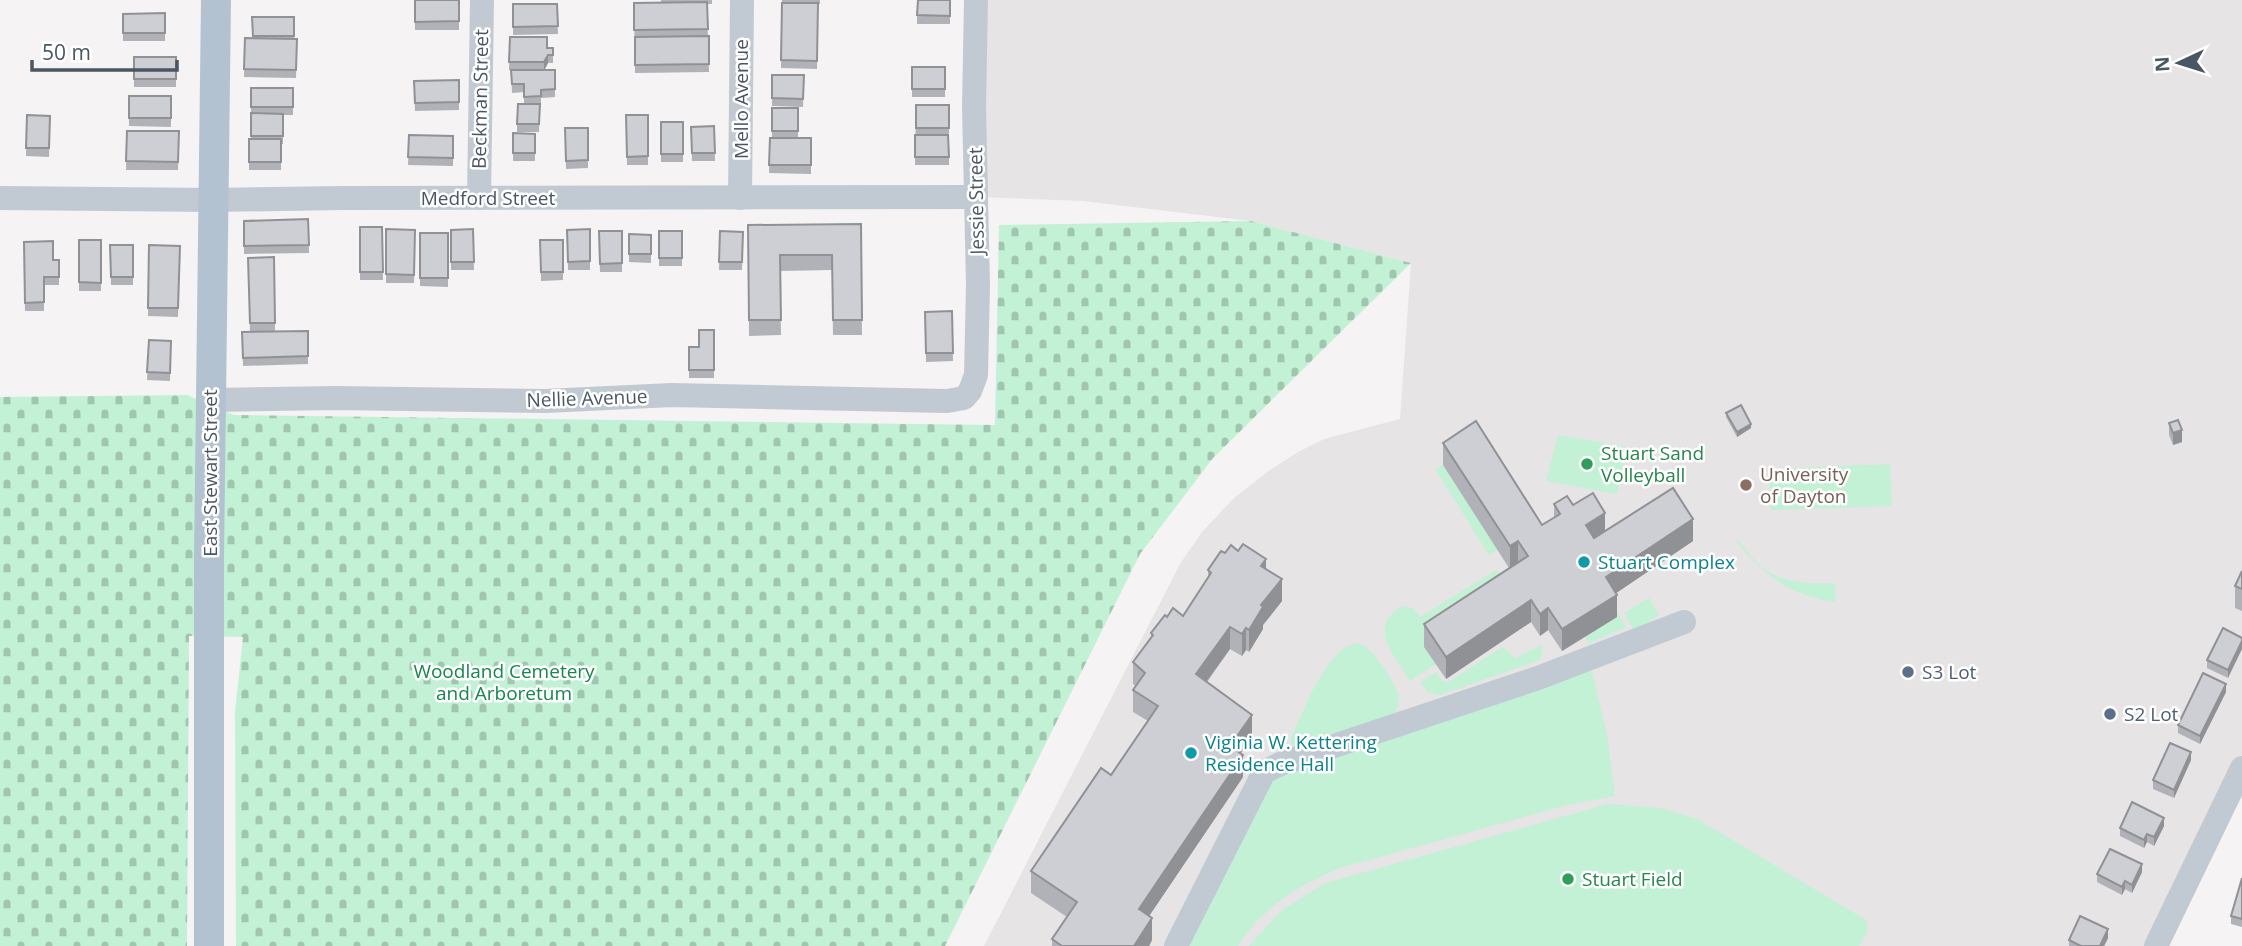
<svg xmlns="http://www.w3.org/2000/svg" width="2242" height="946" font-family="'Open Sans',sans-serif">
<defs>
<pattern id="cemetery-stones" width="16" height="16" patternUnits="userSpaceOnUse" patternTransform="scale(1.75)"><rect width="16" height="16" fill="#c3f1d5"/><path d="M2 7V4a2 2 0 0 1 4 0v3zM10 15v-3a2 2 0 0 1 4 0v3z" fill="#a0c6b0"/></pattern>
</defs>
<rect width="100%" height="100%" fill="#f5f3f3"/>
<polygon fill="#e6e4e5" points="976,0 2242,0 2242,768 2156,946 984,946 1180,564 1202,532 1234,498 1267,472 1298,452 1324,439 1400,419 1411,263 1251,221 1083,201 976,197"/>
<g fill="#c3f1d5">
<polygon points="1558,435 1626,447 1617,494 1546,481"/>
<polygon points="1890,464 1892,506 1771,510 1769,469"/>
<polygon points="1443,465 1498,550 1489,555 1435,469"/>
<path d="M 1738,540 C 1745,546 1749,555 1756,562 C 1776,583 1808,584 1835,583 L 1835,602 C 1791,596 1763,575 1736,541 Z"/>
<path d="M 1496,570 L 1508,580 L 1424,647 L 1436,664 L 1410,681 C 1395,654 1366,628 1402,606 L 1413,608 L 1420,617 Z"/>
<polygon points="1649,598 1659,615 1634,631 1624,613"/>
<polygon points="1617,612 1626,627 1589,643 1585,637 1616,618"/>
<path d="M 1358,643 C 1371,646 1397,684 1399,697 C 1399,703 1397,708 1395,713 L 1296,749 L 1292,746 L 1290,740 C 1303,714 1326,646 1358,643 Z"/>
<polygon points="1543,644 1540,660 1440,695 1427,692 1420,682 1436,672 1442,681 1448,682 1502,647 1516,658"/>
<path d="M 1591,667 L 1607,735 L 1615,796 L 1567,805 L 1340,868 C 1300,884 1261,908 1238,946 L 1184,946 L 1260,795 L 1275,777 Z"/>
<polygon points="1608,804 1660,808 1697,819 1866,920 1868,931 1859,946 1249,946 1281,911 1325,883"/>
</g>
<polygon fill="url(#cemetery-stones)" points="1251,221 1411,263 1213,458 1140,554 945,946 236,946 235,712 243,637 189,636 187,946 0,946 0,397 187,395 234,415 995,425 999,225"/>
<g fill="none" stroke-linecap="round" stroke-linejoin="round">
<g stroke="#c1cad2" stroke-width="24">
<polyline points="0,198 214,200 342,198 976,197"/>
<polyline points="479,198 482,0"/>
<polyline points="740,198 742,0"/>
<polyline points="210,400 336,398 545,401 672,395 947,401 964,398 970,391 976,375 978,285 974,107 976,0"/>
<polyline points="1176,946 1264,772 1280,764 1538,678 1684,622"/>
<polyline points="2156,946 2242,768"/>
</g>
<polyline stroke="#b3c2d1" stroke-width="30" points="209,946 209,557 216,0"/>
</g>
<g fill="#b0b2b7">
<rect x="415" y="0" width="44" height="30"/>
<polygon points="661,0 712,0 712,4 707,4 709,72 635,73 634,3 661,3"/>
<polygon points="782,0 820,0 820,4 818,4 817,69 781,68"/>
<rect x="917" y="0" width="33" height="24"/>
<polygon points="513,4 557,4 558,34 513,35"/>
<polygon points="165,13 165,41 123,41 123,14"/>
<polygon points="252,17 294,17 294,39 297,39 296,78 244,77 245,38 253,38"/>
<polygon points="510,37 547,48 553,48 553,63 548,63 544,70 555,70 555,97 541,98 541,104 540,104 539,132 517,132 517,124 524,104 524,92 512,93 511,70 529,70 509,70"/>
<rect x="134" y="57" width="42" height="30"/>
<rect x="912" y="67" width="33" height="30"/>
<polygon points="804,75 803,107 772,106 772,98"/>
<polygon points="459,80 459,110 415,111 414,81"/>
<polygon points="251,88 293,88 293,115 283,115 283,144 281,144 281,170 249,170 249,139 251,139"/>
<polygon points="129,96 171,96 171,127 129,126"/>
<polygon points="916,105 949,105 949,165 915,165"/>
<polygon points="772,108 798,108 798,138 811,138 811,174 769,173 770,138 772,138"/>
<polygon points="27,115 50,116 49,157 26,156"/>
<polygon points="626,115 648,115 648,165 627,165"/>
<rect x="661" y="122" width="22" height="40"/>
<polygon points="714,126 715,161 692,161 691,127"/>
<polygon points="565,128 588,128 588,168 566,169"/>
<polygon points="127,131 179,131 178,170 126,170"/>
<polygon points="513,133 535,134 535,161 513,161"/>
<polygon points="409,135 453,136 453,166 408,165"/>
<polygon points="308,219 309,253 244,254 244,221"/>
<polygon points="861,224 862,335 833,335 832,270 780,271 781,335 749,336 748,225"/>
<polygon points="360,227 382,227 383,280 360,280"/>
<polygon points="386,229 415,230 414,283 386,283"/>
<polygon points="473,229 474,270 451,270 451,230"/>
<polygon points="590,229 590,270 568,270 567,230"/>
<polygon points="599,231 622,231 622,272 600,272"/>
<rect x="659" y="231" width="23" height="35"/>
<polygon points="720,231 743,232 742,270 719,270"/>
<polygon points="420,233 448,233 448,287 420,286"/>
<polygon points="629,234 651,235 651,263 629,262"/>
<rect x="79" y="240" width="22" height="51"/>
<polygon points="540,240 563,240 563,280 541,281"/>
<polygon points="24,242 53,260 59,260 59,285 44,285 44,311 25,311"/>
<polygon points="110,245 133,245 133,285 111,285"/>
<polygon points="149,245 180,246 178,317 148,316"/>
<polygon points="274,257 275,331 250,332 248,258"/>
<polygon points="952,311 953,361 926,362 925,312"/>
<polygon points="714,330 714,378 689,378 689,347 699,347"/>
<polygon points="308,331 308,364 243,366 242,332"/>
<polygon points="149,340 171,341 170,381 147,380"/>
<polygon points="1726,413 1751,428 1737,437 1726,417"/>
<polygon points="2169,423 2182,442 2173,445 2169,435"/>
<polygon points="1443,443 1542,525 1554,518 1554,504 1573,505 1605,531 1693,541 1616,593 1617,617 1562,651 1548,630 1540,636 1531,622 1446,679 1424,647 1424,624 1509,568 1443,465"/>
<polygon points="1266,569 1282,601 1263,625 1263,629 1249,652 1246,650 1242,656 1230,649 1207,682 1252,737 1241,753 1243,777 1149,916 1152,940 1149,946 1052,946 1052,939 1067,917 1031,893 1031,871 1111,775 1148,721 1133,712 1133,690 1136,686 1133,684 1133,662 1151,637 1151,633 1167,617 1183,616 1208,577 1208,570"/>
<polygon points="2242,571 2242,611 2235,608 2235,586"/>
<polygon points="2242,638 2228,678 2207,668 2207,660"/>
<polygon points="2226,692 2200,744 2178,733 2178,725"/>
<polygon points="2191,760 2174,798 2153,789 2153,780"/>
<polygon points="2164,826 2154,846 2147,842 2144,848 2120,836 2120,828"/>
<polygon points="2142,872 2132,893 2125,889 2122,895 2097,882 2097,874"/>
<polygon points="2242,878 2242,927 2231,924 2231,916"/>
<polygon points="2108,938 2104,946 2069,946 2069,940"/>
</g>
<g fill="#909195">
<polygon points="548,55 548,63 544,71 544,62"/>
<polygon points="1751,424 1751,428 1737,437 1737,432"/>
<polygon points="2182,430 2182,442 2173,445 2173,433"/>
<polygon points="1605,513 1605,535 1586,547 1586,525"/>
<polygon points="1693,519 1693,541 1606,600 1606,577"/>
<polygon points="1518,541 1518,563 1510,569 1510,546"/>
<polygon points="1266,559 1266,581 1261,566"/>
<polygon points="1282,579 1282,601 1263,625 1263,629 1249,652 1249,630 1261,605"/>
<polygon points="1617,595 1617,617 1562,651 1562,629"/>
<polygon points="1531,600 1531,622 1446,679 1446,657"/>
<polygon points="1548,608 1548,630 1540,636 1540,614"/>
<polygon points="1230,627 1230,649 1196,696 1196,674"/>
<polygon points="1246,628 1246,650 1242,656 1242,634"/>
<polygon points="2242,641 2242,649 2228,678 2228,670"/>
<polygon points="2226,684 2226,692 2200,744 2200,736"/>
<polygon points="1252,715 1252,737 1230,768 1230,746"/>
<polygon points="2191,752 2191,760 2174,798 2174,790"/>
<polygon points="1243,755 1243,777 1139,931 1139,909"/>
<polygon points="2164,818 2164,826 2154,846 2154,837"/>
<polygon points="2147,834 2147,842 2144,848 2144,840"/>
<polygon points="2142,864 2142,872 2132,893 2132,885"/>
<polygon points="2125,881 2125,889 2122,895 2122,887"/>
<polygon points="1152,918 1152,940 1149,946 1134,946"/>
<polygon points="2108,929 2108,938 2104,946 2100,946"/>
</g>
<g fill="#cdcfd5" stroke="#909195" stroke-width="2">
<polygon points="415,0 459,0 459,21 415,22"/>
<polygon points="918,0 950,0 950,16 917,15"/>
<polygon points="707,2 708,29 634,30 634,3"/>
<polygon points="782,3 818,3 817,61 781,60"/>
<polygon points="513,4 557,4 558,26 513,27"/>
<polygon points="165,13 165,33 123,33 123,14"/>
<polygon points="252,17 294,17 294,36 253,36"/>
<polygon points="709,36 709,64 635,65 635,37"/>
<polygon points="510,37 547,37 547,48 553,48 553,55 548,55 544,62 509,62"/>
<polygon points="245,38 297,39 296,70 244,69"/>
<rect x="134" y="57" width="42" height="22"/>
<rect x="912" y="67" width="33" height="22"/>
<polygon points="511,70 555,70 555,89 541,90 541,96 524,97 524,84 512,84"/>
<polygon points="772,75 804,75 803,99 772,98"/>
<polygon points="459,80 459,102 415,103 414,81"/>
<rect x="251" y="88" width="42" height="19"/>
<rect x="129" y="96" width="42" height="22"/>
<polygon points="518,104 540,104 539,124 517,124"/>
<rect x="916" y="105" width="33" height="23"/>
<rect x="772" y="108" width="26" height="23"/>
<polygon points="251,113 283,114 283,136 251,136"/>
<polygon points="27,115 50,116 49,148 26,148"/>
<polygon points="626,115 648,115 648,156 627,157"/>
<rect x="661" y="122" width="22" height="32"/>
<polygon points="714,126 715,153 692,153 691,127"/>
<polygon points="565,128 588,128 588,160 566,161"/>
<polygon points="127,131 179,131 178,162 126,161"/>
<polygon points="513,133 535,134 535,153 513,153"/>
<polygon points="409,135 453,136 453,158 408,157"/>
<polygon points="915,135 948,135 949,157 915,157"/>
<polygon points="770,138 811,138 811,165 769,165"/>
<rect x="249" y="139" width="32" height="23"/>
<polygon points="308,219 309,245 244,246 244,221"/>
<polygon points="861,224 862,320 833,320 832,255 780,255 781,320 749,320 748,225"/>
<polygon points="360,227 382,227 383,272 360,272"/>
<polygon points="386,229 415,230 414,275 386,274"/>
<polygon points="473,229 474,262 451,262 451,230"/>
<polygon points="590,229 590,261 568,262 567,230"/>
<polygon points="599,231 622,231 622,263 600,264"/>
<rect x="659" y="231" width="23" height="27"/>
<polygon points="720,231 743,232 742,262 719,262"/>
<rect x="420" y="233" width="28" height="45"/>
<polygon points="629,234 651,235 651,254 629,254"/>
<polygon points="79,240 101,240 101,283 79,282"/>
<polygon points="540,240 563,240 563,272 541,272"/>
<polygon points="53,241 53,260 59,260 59,277 44,277 44,302 25,303 24,242"/>
<polygon points="110,245 133,245 133,277 111,277"/>
<polygon points="149,245 180,246 178,308 148,308"/>
<polygon points="274,257 275,323 250,323 248,258"/>
<polygon points="952,311 953,353 926,353 925,312"/>
<polygon points="699,330 714,330 714,370 689,370 689,347 699,347"/>
<polygon points="308,331 308,356 243,358 242,332"/>
<polygon points="149,340 171,341 170,373 147,372"/>
<polygon points="1741,405 1751,424 1737,432 1726,413"/>
<polygon points="2178,420 2182,430 2173,433 2169,423"/>
<polygon points="1476,421 1542,525 1560,514 1554,504 1567,496 1573,505 1593,493 1605,513 1586,525 1594,538 1673,488 1693,519 1606,577 1617,595 1562,629 1548,608 1540,614 1531,600 1446,657 1424,624 1528,556 1518,541 1510,546 1443,443"/>
<polygon points="1243,544 1266,559 1261,566 1282,579 1261,605 1263,607 1249,630 1246,628 1242,634 1230,627 1196,674 1252,715 1230,746 1243,755 1139,909 1152,918 1134,946 1062,946 1052,939 1077,902 1031,871 1101,768 1111,775 1158,706 1133,690 1145,673 1133,662 1153,635 1151,633 1165,615 1167,617 1173,608 1183,616 1211,573 1208,570 1221,551 1225,553 1231,545 1238,551"/>
<polygon points="2242,571 2242,589 2235,586"/>
<polygon points="2223,628 2242,638 2242,641 2228,670 2207,660"/>
<polygon points="2203,673 2226,684 2200,736 2178,725"/>
<polygon points="2170,743 2191,752 2174,790 2153,780"/>
<polygon points="2132,802 2164,818 2154,837 2147,834 2144,840 2120,828"/>
<polygon points="2110,849 2142,864 2132,885 2125,881 2122,887 2097,874"/>
<polygon points="2242,878 2242,919 2231,916"/>
<polygon points="2080,916 2108,929 2100,946 2081,946 2069,940"/>
</g>
<g fill="#2e9e5b" stroke="#fff" stroke-width="2.5">
<circle cx="1587" cy="464" r="7"/>
<circle cx="1568" cy="879" r="7"/>
</g>
<circle fill="#8d6e63" stroke="#fff" stroke-width="2.5" cx="1746" cy="485" r="7"/>
<g fill="#0f9aa8" stroke="#fff" stroke-width="2.5">
<circle cx="1584" cy="562" r="7"/>
<circle cx="1191" cy="753" r="7"/>
</g>
<g fill="#5c6f8a" stroke="#fff" stroke-width="2.5">
<circle cx="1908" cy="672" r="7"/>
<circle cx="2110" cy="714" r="7"/>
</g>
<g text-anchor="middle" stroke-width="5" stroke-linejoin="round" paint-order="stroke">
<g font-size="19" fill="#4a5661" stroke="#fff">
<text transform="translate(480 99) rotate(-89)" y="7">Beckman Street</text>
<text transform="translate(741 99) rotate(-90)" y="7">Mello Avenue</text>
<text x="488" y="205">Medford Street</text>
<text transform="translate(976 201) rotate(-91)" y="7">Jessie Street</text>
<text transform="translate(587 398) rotate(-2)" y="7">Nellie Avenue</text>
<text transform="translate(210 473) rotate(-90)" y="7">East Stewart Street</text>
</g>
<g font-size="19" fill="#27864d" stroke="#fff" text-anchor="start">
<text x="1601" y="460">Stuart Sand<tspan x="1601" dy="22">Volleyball</tspan></text>
<text x="1582" y="886">Stuart Field</text>
</g>
<g font-size="19" fill="#785e54" stroke="#fff" text-anchor="start">
<text x="1760" y="481">University<tspan x="1760" dy="22">of Dayton</tspan></text>
</g>
<g font-size="19" fill="#0d838f" stroke="#fff" text-anchor="start">
<text x="1598" y="569">Stuart Complex</text>
<text x="1205" y="749">Viginia W. Kettering<tspan x="1205" dy="22">Residence Hall</tspan></text>
</g>
<g font-size="19" fill="#17864f" stroke="#fff">
<text x="504" y="678">Woodland Cemetery<tspan x="504" dy="22">and Arboretum</tspan></text>
</g>
<g font-size="19" fill="#4e5e75" stroke="#fff" text-anchor="start">
<text x="1922" y="679">S3 Lot</text>
<text x="2124" y="721">S2 Lot</text>
</g>
</g>
<g transform="translate(2179 63) rotate(266)" stroke="#ffffff" stroke-width="5" paint-order="stroke">
<path d="M0-5L12 26L0 18L-12 26Z" fill="#4a5661"/>
<text y="-10" font-size="19" font-weight="bold" text-anchor="middle" fill="#4a5661">N</text>
</g>
<path d="M32 60v10h145v-10" fill="none" stroke="#4a5661" stroke-width="3.5"/>
<text x="42" y="60" font-size="21" fill="#4a5661" stroke="#ffffff" stroke-width="5" paint-order="stroke">50 m</text>
</svg>
